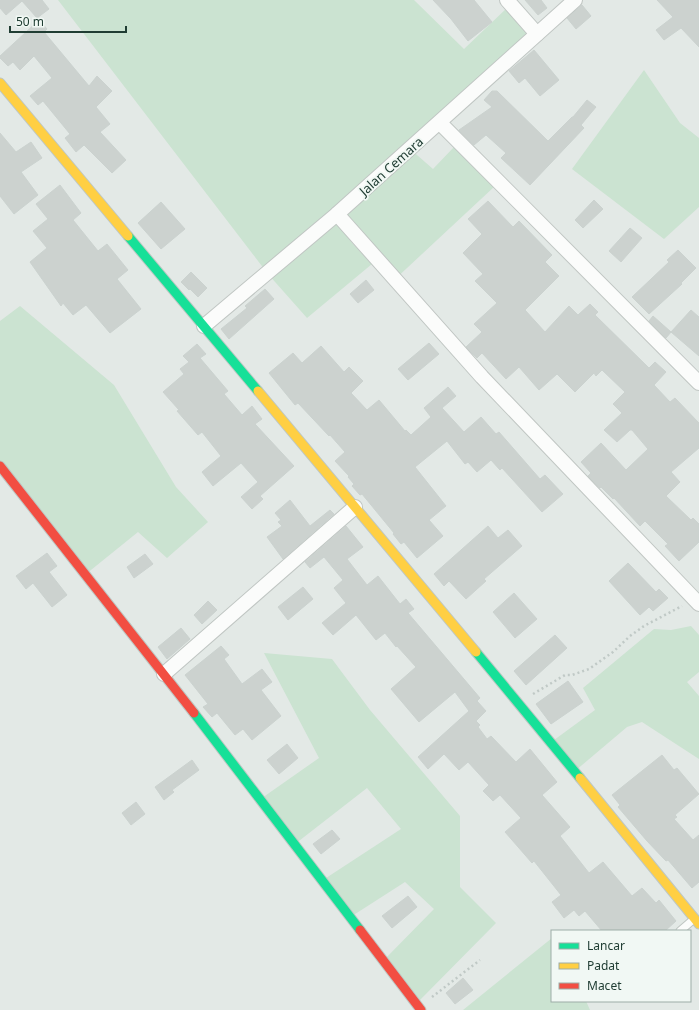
<svg xmlns="http://www.w3.org/2000/svg" width="699" height="1010" font-family="'Noto Sans',sans-serif">
<rect width="100%" height="100%" fill="#e3e9e6"/>
<g fill="#cbe3d1">
<polygon points="58,0 414,0 464,49 509,6 532,31 328,213 353,244 372,264 307,318 268,274"/>
<polygon points="644,70 680,123 699,138 699,207 664,239 572,169"/>
<polygon points="455,146 495,186 392,282 333,215 409,148 433,169"/>
<polygon points="20,306 114,385 176,487 208,522 167,558 138,532 86,574 0,465 0,321"/>
<polygon points="691,626 699,635 699,672 687,682 699,696 699,759 642,722 627,727 575,771 550,743 595,710 583,688 654,629 671,630"/>
<polygon points="264,653 332,659 370,710 460,816 460,887 496,923 418,1002 384,960 434,909 405,882 352,916 323,880 401,829 367,788 295,844 262,798 319,758"/>
<polygon points="552,938 552,1001 586,1001 590,1010 463,1010"/>
</g>
<g fill="#ccd2cf" stroke="#cbd2cf">
<polygon points="0,0 42,0 49,9 37,18 22,1 6,15 0,8"/>
<polygon points="433,0 474,0 492,22 468,41 451,19"/>
<polygon points="525,0 541,0 547,8 538,15"/>
<polygon points="657,0 699,0 699,47 681,28 664,40 656,30 673,17"/>
<polygon points="582,5 591,16 576,29 567,18"/>
<polygon points="39,20 47,29 44,32 89,86 97,76 112,91 96,107 110,124 100,132 126,160 112,173 84,145 76,152 65,138 70,134 43,101 38,105 30,96 52,78 34,56 20,70 13,62 8,66 0,58 0,56"/>
<polygon points="534,50 559,80 540,96 525,78 519,83 509,71"/>
<polygon points="492,91 497,91 548,141 572,117 573,117 587,100 596,107 581,125 584,128 530,185 501,158 506,153 486,135 474,145 459,130 492,107 484,100"/>
<polygon points="0,133 16,152 31,142 42,158 21,172 38,195 14,214 0,196"/>
<polygon points="60,185 81,213 73,220 98,251 107,244 128,270 117,279 141,309 110,333 86,305 73,315 63,303 61,306 30,262 47,248 33,231 48,219 36,204"/>
<polygon points="594,200 603,209 583,228 575,220"/>
<polygon points="488,201 513,227 519,221 552,255 545,262 559,276 525,310 545,332 569,306 578,315 590,304 598,312 595,315 649,368 655,362 666,372 654,385 670,402 675,398 699,423 699,448 671,472 680,482 666,496 691,520 693,518 699,524 699,542 679,561 665,546 668,544 645,521 640,526 614,498 613,499 601,487 600,488 588,476 591,473 581,462 601,443 626,470 648,449 632,430 630,430 617,442 604,430 622,413 613,404 625,392 602,370 596,376 594,373 575,392 557,374 539,390 519,367 506,379 482,353 477,358 466,347 482,332 474,324 497,303 475,281 483,274 463,253 482,234 468,219"/>
<polygon points="161,202 185,229 161,249 138,223"/>
<polygon points="630,228 642,238 621,262 609,251"/>
<polygon points="678,250 696,268 681,283 682,284 649,314 632,297 669,262 667,260"/>
<polygon points="191,272 207,288 198,297 190,289 189,290 181,282"/>
<polygon points="366,280 374,290 358,303 350,294"/>
<polygon points="265,289 274,299 229,339 221,329 247,308 245,306"/>
<polygon points="691,310 699,317 699,356 671,332"/>
<polygon points="653,316 671,332 666,338 649,321"/>
<polygon points="429,343 439,354 408,380 398,369"/>
<polygon points="197,344 206,354 200,358 228,391 224,394 242,415 252,406 262,419 255,424 294,466 260,496 263,499 252,509 241,497 258,482 241,463 213,486 202,472 221,456 202,432 198,435 177,411 179,410 163,392 184,374 180,369 189,362 183,356"/>
<polygon points="321,346 344,372 349,367 363,381 351,393 367,410 379,400 405,431 406,430 411,435 431,417 424,408 448,387 456,396 442,408 464,432 481,417 496,434 499,432 540,479 545,475 563,494 542,512 502,468 500,470 491,460 477,472 468,462 465,464 447,441 415,467 446,506 429,520 443,536 417,558 404,542 401,544 393,534 394,533 362,494 360,495 352,486 354,484 348,477 349,476 335,461 345,452 330,435 329,436 298,403 295,405 269,373 293,353 302,363"/>
<polygon points="290,500 310,526 330,510 334,514 283,559 267,537 282,526 278,522 281,520 275,513"/>
<polygon points="346,526 363,547 347,559 367,585 378,576 400,604 406,599 414,609 408,613 480,698 477,701 486,711 476,721 480,725 478,727 487,739 491,736 516,762 530,749 557,782 542,795 570,827 560,836 589,873 603,862 632,896 642,888 656,903 659,900 676,921 665,931 602,931 585,911 579,916 574,910 564,918 552,902 561,895 534,861 532,863 505,832 521,818 500,795 493,801 483,791 489,785 468,762 459,770 444,754 428,769 418,757 469,711 455,692 419,722 391,689 416,667 397,646 396,647 385,633 376,640 356,615 333,635 322,623 346,603 334,588 343,580 324,557 310,568 305,562"/>
<polygon points="488,526 498,538 508,530 522,546 484,579 486,581 466,599 449,581 444,586 434,574"/>
<polygon points="47,553 57,566 49,572 67,595 52,607 33,583 26,589 16,576"/>
<polygon points="145,554 153,564 134,578 127,567"/>
<polygon points="628,563 656,592 659,589 668,598 653,611 649,607 640,615 609,581"/>
<polygon points="303,587 313,599 288,620 278,607"/>
<polygon points="514,593 537,619 515,638 493,612"/>
<polygon points="208,601 217,610 202,624 194,615"/>
<polygon points="181,628 190,639 167,659 158,647"/>
<polygon points="555,635 567,648 526,685 514,671"/>
<polygon points="221,646 229,655 224,659 242,684 262,669 272,682 261,690 281,716 252,740 243,729 235,735 217,713 212,717 203,707 208,704 185,675"/>
<polygon points="568,681 583,702 551,724 536,704"/>
<polygon points="287,744 298,758 279,774 267,760"/>
<polygon points="662,755 674,770 677,768 699,794 675,815 677,817 674,819 693,840 699,835 699,882 692,888 668,860 666,861 647,841 618,807 620,805 612,795"/>
<polygon points="192,760 199,770 172,790 174,792 164,800 155,787"/>
<polygon points="136,802 145,814 131,825 122,813"/>
<polygon points="332,830 340,839 321,854 313,844"/>
<polygon points="408,896 417,907 392,928 382,916"/>
<polygon points="463,978 473,990 455,1004 446,993"/>
</g>
<g fill="none" stroke-linecap="round" stroke-linejoin="round">
<defs>
<polyline id="lane" points="680,931 694,919"/>
<g id="street">
<polyline points="507,0 537,34"/>
<polyline points="440,123 699,383"/>
<polyline points="337,214 482,377 699,604"/>
<polyline points="204,326 337,214 575,0"/>
<polyline points="164,674 355,507"/>
</g>
<g id="fast">
<polyline points="128,236 258,391"/>
<polyline points="476,652 580,778"/>
<polyline points="194,713 360,930"/>
</g>
<g id="slow">
<polyline points="0,83 128,236"/>
<polyline points="258,391 476,652"/>
<polyline points="580,778 699,924"/>
</g>
<g id="jam">
<polyline points="0,466 194,713"/>
<polyline points="360,930 421,1010"/>
</g>
</defs>
<use href="#lane" stroke="#c0c6c3" stroke-width="9"/>
<use href="#street" stroke="#c0c6c3" stroke-width="16"/>
<use href="#fast" stroke="#bec7c3" stroke-width="11"/>
<use href="#slow" stroke="#bec7c3" stroke-width="11"/>
<use href="#jam" stroke="#bec7c3" stroke-width="11"/>
<g stroke="#c0c9c6" stroke-width="2.5" stroke-dasharray="2 3" stroke-linecap="butt">
<polyline points="533,694 565,675 572,675 589,669 613,652 630,636 644,626 682,606"/>
<polyline points="432,997 480,960"/>
</g>
<use href="#lane" stroke="#fbfcfb" stroke-width="7"/>
<use href="#street" stroke="#fbfcfb" stroke-width="14"/>
<use href="#fast" stroke="#16e098" stroke-width="9"/>
<use href="#slow" stroke="#ffcf43" stroke-width="9"/>
<use href="#jam" stroke="#f24e42" stroke-width="9"/>
</g>
<g text-anchor="middle" stroke-width="3.5" stroke-linejoin="round" paint-order="stroke">
<g font-size="13" fill="#203d33" stroke="#f1f8f4">
<text transform="translate(391 166) rotate(-42)" y="5">Jalan Cemara</text>
</g>
</g>
<rect x="551" y="930" width="140" height="72" fill="#f1f8f4" stroke="#9dada7"/>
<rect x="559" y="943" width="20" height="6" fill="#16e098" stroke="#9dada7"/>
<text x="587" y="950" font-size="12" fill="#203d33">Lancar</text>
<rect x="559" y="963" width="20" height="6" fill="#ffcf43" stroke="#9dada7"/>
<text x="587" y="970" font-size="12" fill="#203d33">Padat</text>
<rect x="559" y="983" width="20" height="6" fill="#f24e42" stroke="#9dada7"/>
<text x="587" y="990" font-size="12" fill="#203d33">Macet</text>
<path d="M10 26v6h116v-6" fill="none" stroke="#203d33" stroke-width="2"/>
<text x="16" y="26" font-size="12" fill="#203d33" stroke="#f1f8f4" stroke-width="3" paint-order="stroke">50 m</text>
</svg>
